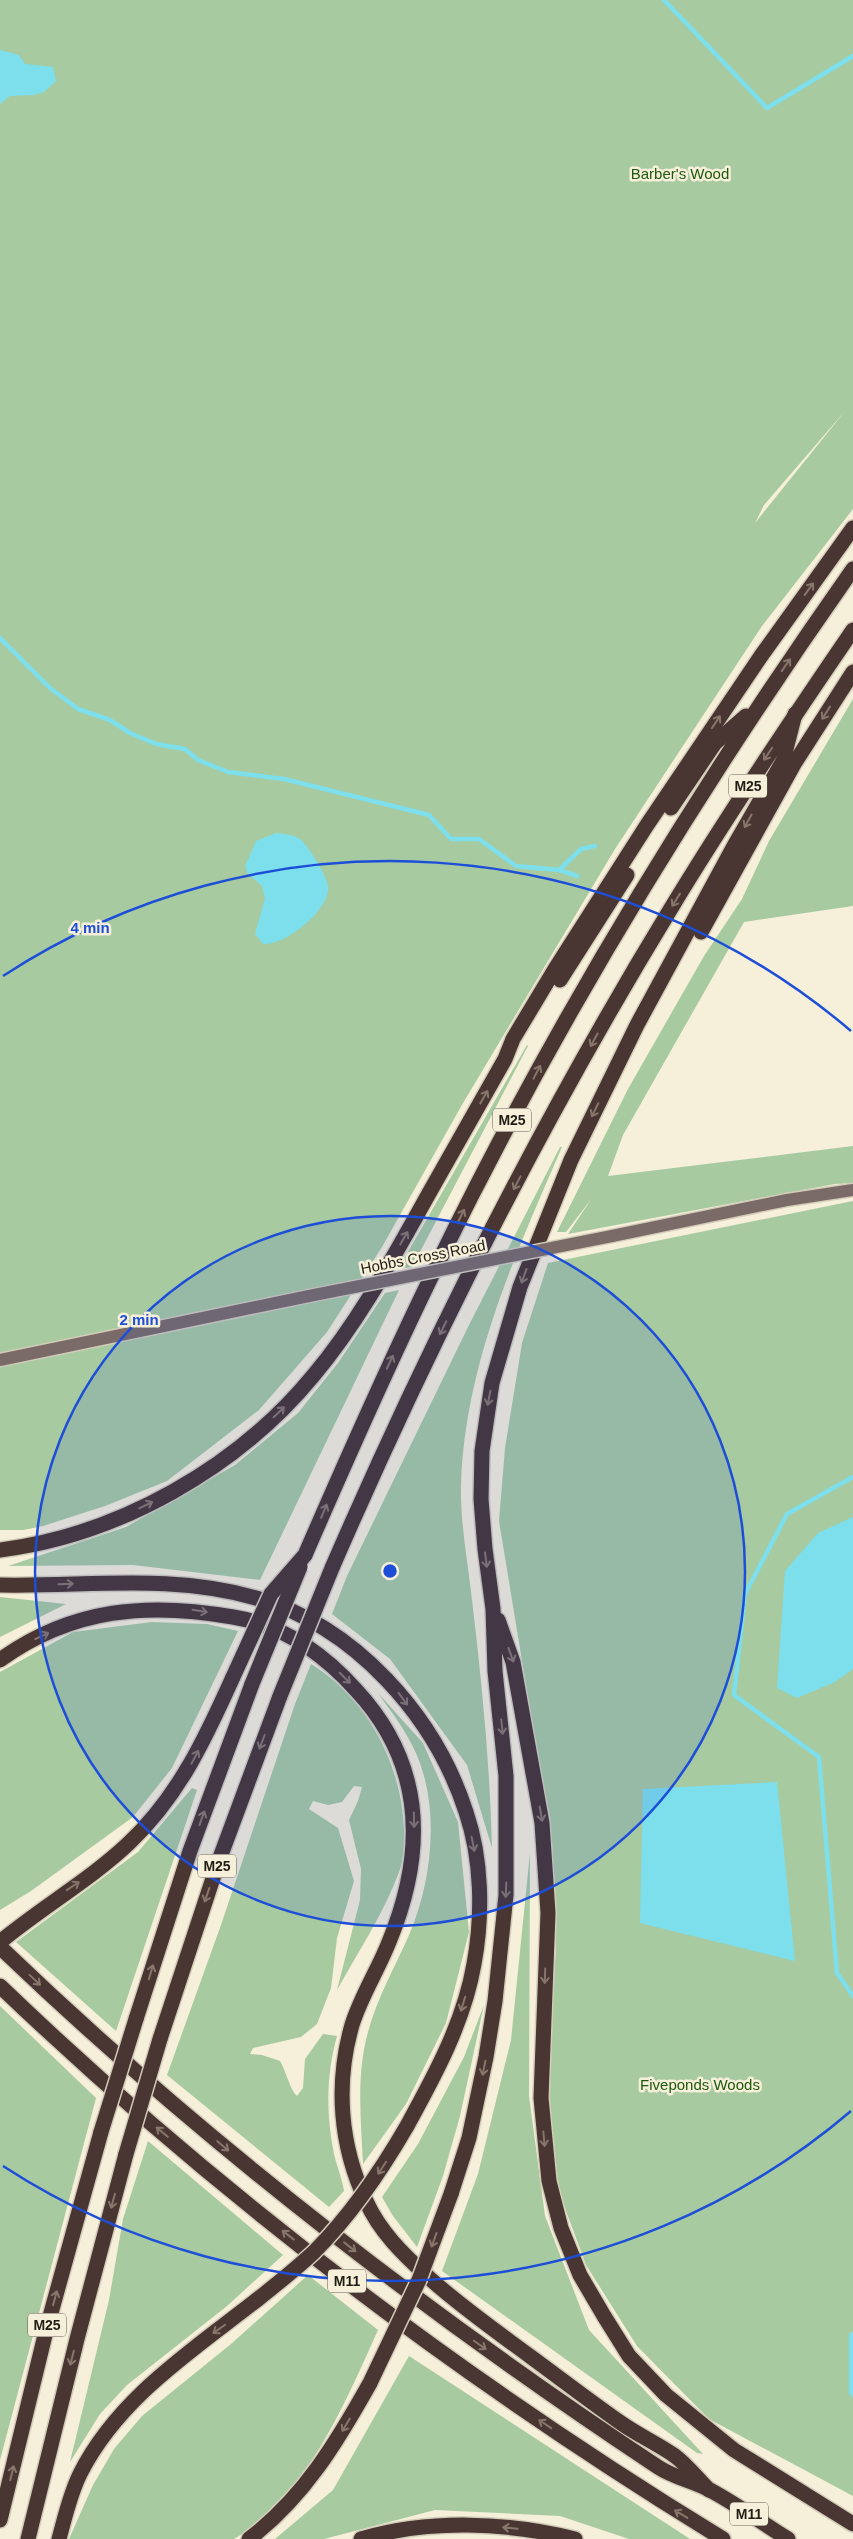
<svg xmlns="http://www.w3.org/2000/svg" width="853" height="2539" font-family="Helvetica,sans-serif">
<rect width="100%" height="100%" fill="#f6efd9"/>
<g fill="#a7caa0" fill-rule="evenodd">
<path d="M 0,0 L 853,0 L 853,509 L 762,626 L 615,849 L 463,1103 L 382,1247 L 327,1332 L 259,1410 L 167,1481 L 105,1506 L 43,1526 L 23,1530 L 0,1530 ZM 845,411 L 755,523 L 764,505 Z"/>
<polygon points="853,699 853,906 744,922 623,1135 608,1176 853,1146 853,1183 835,1184 568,1234 592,1198 566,1232 557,1232 628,1089 704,956 742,899 769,841"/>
<polygon points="527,1045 528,1046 412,1267 398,1269"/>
<path d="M 560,1147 L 562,1147 C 515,1255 465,1365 461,1484 C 460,1524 468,1562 472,1600 C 482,1683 490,1766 492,1848 L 467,1765 L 390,1659 L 332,1614 L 347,1576 L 469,1325 Z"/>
<polygon points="853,1201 853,2496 709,2419 637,2346 586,2265 559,2192 547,2089 556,1947 552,1843 499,1521 505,1448 522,1343 548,1263"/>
<polygon points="399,1290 260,1580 133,1565 8,1566 126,1527 235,1465 298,1413 338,1363 385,1293"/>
<polygon points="0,1597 66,1604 0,1637"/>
<polygon points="152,1622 207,1624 238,1631 172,1768 133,1817 31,1891 0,1910 0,1672 73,1632"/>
<path d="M 311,1664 C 368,1699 402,1765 404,1830 C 404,1843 404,1860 399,1872 C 384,1913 358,1952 337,1990 L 360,1900 L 361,1869 L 349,1820 L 358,1801 L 362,1787 L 354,1786 L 342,1802 L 328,1805 L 313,1801 L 309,1809 L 338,1828 L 354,1881 L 337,1938 L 331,1988 L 317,2024 L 301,2037 L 253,2048 L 250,2054 L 262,2055 L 280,2061 C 286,2071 290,2090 297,2096 L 303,2088 L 305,2059 L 323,2034 L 337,2036 C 326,2076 326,2114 334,2154 C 337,2167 342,2178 344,2191 L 329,2207 L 167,2075 L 221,1925 L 295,1704 Z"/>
<path d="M 378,1693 L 423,1743 L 458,1822 L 469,1932 L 446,2023 L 406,2104 L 363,2164 C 361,2120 356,2075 368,2032 C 377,1998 395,1967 409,1935 C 433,1880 441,1802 413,1747 C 404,1728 390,1710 378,1693 Z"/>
<polygon points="192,1788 197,1790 116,2031 16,1942 138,1852"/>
<polygon points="530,1853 529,2096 545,2216 589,2330 703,2454 697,2453 442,2271 478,2174 511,2040"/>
<polygon points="484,2005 460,2116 443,2176 417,2247 393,2216 382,2197 418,2144 464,2057"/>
<polygon points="0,2006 96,2098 0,2460"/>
<polygon points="148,2141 283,2255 227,2306 127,2385 100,2414 70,2462 109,2300 123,2219"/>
<path d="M 308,2275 L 378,2330 C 345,2403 307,2496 234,2539 L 69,2539 L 93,2485 L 114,2449 L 142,2416 L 231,2344 Z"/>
<polygon points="409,2356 690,2539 629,2539 560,2516 435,2510 324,2539 275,2539 333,2490"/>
</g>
<g fill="#7ddfec">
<polygon points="0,50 19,55 25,64 53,67 56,81 44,92 34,95 10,96 0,104"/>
<path d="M 276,833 C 285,834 294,834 301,840 C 308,845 328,878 328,887 C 330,910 285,946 263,944 L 255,934 L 265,899 L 262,886 L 247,873 L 245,866 L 256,841 Z"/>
<polygon points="853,1517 853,1669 835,1682 797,1698 777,1688 785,1571 818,1533"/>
<polygon points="777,1782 795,1961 640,1923 643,1789"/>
<polygon points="853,2331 853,2398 849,2394 849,2334"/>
</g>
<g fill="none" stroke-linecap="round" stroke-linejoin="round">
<g stroke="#7ddfec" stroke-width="4.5">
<polyline points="664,0 767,108 853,56"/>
<polyline points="0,638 50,688 78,709 110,720 130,733 156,744 185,749 198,760 228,772 284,779 429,815 451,839 479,839 516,866 559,870 577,876"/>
<polyline points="559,870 581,849 595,846"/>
<polyline points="853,1477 787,1514 745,1594 734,1695 819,1757 837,1973 853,1996"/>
</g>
<defs>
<g id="secondary">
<polyline points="612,1236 787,1200 853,1190"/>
<polyline points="0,1360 309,1296"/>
</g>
<g id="highway">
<polyline points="671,808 715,743 746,716"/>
<polyline points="701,932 794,764 853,672"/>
<polyline points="560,980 627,875"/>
<path d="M 0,1550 C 119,1535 237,1468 313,1376 C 361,1319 396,1252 432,1188 C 456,1145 481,1102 505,1059 L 513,1039 L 555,969 L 647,825 L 761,656 L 853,528"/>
<path d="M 305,1555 C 348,1456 391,1358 439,1261 C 557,1019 698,789 853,569"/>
<path d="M 332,1568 C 430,1342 542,1120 670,910 C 728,814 790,722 853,630"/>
<path d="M 0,1585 C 86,1587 171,1573 256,1598 C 355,1626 435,1716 466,1812 C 482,1859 483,1915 474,1964 C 464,2022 435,2075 407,2126"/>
<polyline points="498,1620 513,1662 542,1823 548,1913 541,2098 549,2181 561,2228 580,2275 604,2316 629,2356 666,2395 734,2450 853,2524"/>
<path d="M 0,1660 C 72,1608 148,1602 233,1617 C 282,1625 323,1653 356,1690 C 425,1764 426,1852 389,1942 C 378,1970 361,1996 352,2025 C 335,2084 340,2146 366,2201 C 380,2232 403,2254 427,2276 C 460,2306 496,2331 531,2357 C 561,2379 591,2402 621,2423 C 638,2435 658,2444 675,2456 C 687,2465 698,2479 709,2490"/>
<path d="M 0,1942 C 42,1907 90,1880 129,1843 C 179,1796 206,1737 233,1677"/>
<path d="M 0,1947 C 202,2141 424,2312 658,2467 C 673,2477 692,2481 708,2489 C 735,2503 762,2523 788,2539"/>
<path d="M 0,1986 C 219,2196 465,2381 723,2539"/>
<polyline points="136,2019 190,1851 252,1684"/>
<polyline points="160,2039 218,1863 280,1696"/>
<polyline points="451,2194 469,2138 486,2057 495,2001 506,1895 506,1776 495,1671 493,1609 485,1549 481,1499 482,1451 492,1383 520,1287 571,1160 637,1025 734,846 783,761 795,714"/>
<polyline points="0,2520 46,2331 101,2132"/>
<polyline points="28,2539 77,2339 126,2154"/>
<path d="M 59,2539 C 65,2517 70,2494 80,2474 C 118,2398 193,2350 258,2299"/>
<path d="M 249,2539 C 304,2497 337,2442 370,2383"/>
<path d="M 361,2539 C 430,2519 506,2522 575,2539"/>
</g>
</defs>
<use href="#secondary" stroke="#d4cdba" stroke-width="15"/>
<use href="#highway" stroke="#d4cdba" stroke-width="18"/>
<use href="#secondary" stroke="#7b6b68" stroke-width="12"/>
<use href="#highway" stroke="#493531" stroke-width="15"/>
<defs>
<polyline id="secondary-bridge" points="309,1296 612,1236"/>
<g id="highway-bridge">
<polyline points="233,1677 271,1594 305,1555"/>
<polyline points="252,1684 300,1567"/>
<polyline points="280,1696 332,1568"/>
<polyline points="101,2132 136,2019"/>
<polyline points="126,2154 160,2039"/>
<path d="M 258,2299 C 277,2284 296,2269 314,2252 C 351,2215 381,2171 407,2126"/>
<polyline points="370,2383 419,2280 451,2194"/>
</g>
</defs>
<use href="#secondary-bridge" stroke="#d4cdba" stroke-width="15" stroke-linecap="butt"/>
<use href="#highway-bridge" stroke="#d4cdba" stroke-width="18" stroke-linecap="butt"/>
<use href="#secondary-bridge" stroke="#7b6b68" stroke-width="12"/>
<use href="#highway-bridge" stroke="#493531" stroke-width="15"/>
</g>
<defs><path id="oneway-shaft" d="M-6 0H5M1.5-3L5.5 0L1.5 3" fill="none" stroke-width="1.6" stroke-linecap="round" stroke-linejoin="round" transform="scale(1.25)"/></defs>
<g stroke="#86766c">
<use href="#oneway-shaft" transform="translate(809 589) rotate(-54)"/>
<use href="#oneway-shaft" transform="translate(786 665) rotate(-55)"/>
<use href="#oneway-shaft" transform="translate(826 713) rotate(122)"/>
<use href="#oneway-shaft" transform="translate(716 722) rotate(-56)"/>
<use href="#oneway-shaft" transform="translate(768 754) rotate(124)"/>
<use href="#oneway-shaft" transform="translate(748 821) rotate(119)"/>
<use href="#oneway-shaft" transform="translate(676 900) rotate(122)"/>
<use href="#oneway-shaft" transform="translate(594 1040) rotate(119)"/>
<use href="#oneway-shaft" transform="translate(537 1072) rotate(-62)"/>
<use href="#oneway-shaft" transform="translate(484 1097) rotate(-60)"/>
<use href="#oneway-shaft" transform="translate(595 1110) rotate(116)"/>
<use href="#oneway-shaft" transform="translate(517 1183) rotate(118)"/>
<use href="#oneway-shaft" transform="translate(461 1216) rotate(-63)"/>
<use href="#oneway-shaft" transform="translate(404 1238) rotate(-60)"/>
<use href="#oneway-shaft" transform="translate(524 1276) rotate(110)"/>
<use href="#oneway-shaft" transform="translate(443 1328) rotate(116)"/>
<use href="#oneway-shaft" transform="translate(390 1362) rotate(-65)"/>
<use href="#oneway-shaft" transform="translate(489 1398) rotate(101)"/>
<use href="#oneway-shaft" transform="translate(279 1412) rotate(-44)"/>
<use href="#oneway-shaft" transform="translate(146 1505) rotate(-26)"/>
<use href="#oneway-shaft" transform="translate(324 1511) rotate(-67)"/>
<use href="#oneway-shaft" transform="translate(486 1560) rotate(83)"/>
<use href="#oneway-shaft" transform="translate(66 1584) rotate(-2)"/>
<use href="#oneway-shaft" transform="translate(200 1611) rotate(10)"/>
<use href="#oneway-shaft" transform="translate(42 1636) rotate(-25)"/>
<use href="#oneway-shaft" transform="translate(511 1655) rotate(70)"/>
<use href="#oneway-shaft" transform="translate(345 1678) rotate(45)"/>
<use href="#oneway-shaft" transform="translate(403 1699) rotate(54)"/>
<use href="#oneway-shaft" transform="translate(502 1727) rotate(84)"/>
<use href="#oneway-shaft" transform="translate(262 1742) rotate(111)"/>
<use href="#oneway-shaft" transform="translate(195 1757) rotate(-62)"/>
<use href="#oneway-shaft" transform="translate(541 1814) rotate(80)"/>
<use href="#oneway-shaft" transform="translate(202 1818) rotate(-70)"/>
<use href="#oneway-shaft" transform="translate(414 1820) rotate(89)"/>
<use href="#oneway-shaft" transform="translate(473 1844) rotate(79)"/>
<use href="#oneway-shaft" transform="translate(73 1886) rotate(-34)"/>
<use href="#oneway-shaft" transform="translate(506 1890) rotate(92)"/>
<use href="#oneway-shaft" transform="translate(207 1895) rotate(109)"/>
<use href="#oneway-shaft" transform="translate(151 1972) rotate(-73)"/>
<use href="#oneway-shaft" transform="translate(545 1976) rotate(92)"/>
<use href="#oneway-shaft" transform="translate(35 1980) rotate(43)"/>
<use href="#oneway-shaft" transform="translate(463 2004) rotate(107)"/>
<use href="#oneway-shaft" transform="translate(484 2068) rotate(101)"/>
<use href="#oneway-shaft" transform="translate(162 2132) rotate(-140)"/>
<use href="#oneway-shaft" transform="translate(544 2139) rotate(85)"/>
<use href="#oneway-shaft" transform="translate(223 2146) rotate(40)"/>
<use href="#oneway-shaft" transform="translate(382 2168) rotate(123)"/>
<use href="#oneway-shaft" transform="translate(113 2201) rotate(105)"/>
<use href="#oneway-shaft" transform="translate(288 2235) rotate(-142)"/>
<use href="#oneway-shaft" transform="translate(434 2240) rotate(110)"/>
<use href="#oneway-shaft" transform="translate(350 2247) rotate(38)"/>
<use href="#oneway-shaft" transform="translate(55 2298) rotate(-75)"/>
<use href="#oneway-shaft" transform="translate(219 2329) rotate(145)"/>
<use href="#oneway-shaft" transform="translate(480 2345) rotate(35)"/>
<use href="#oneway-shaft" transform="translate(72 2358) rotate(104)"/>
<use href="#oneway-shaft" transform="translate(545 2424) rotate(-146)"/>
<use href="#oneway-shaft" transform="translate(346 2425) rotate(121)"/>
<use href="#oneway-shaft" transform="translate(12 2473) rotate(-76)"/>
<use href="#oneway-shaft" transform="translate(681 2514) rotate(-149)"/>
<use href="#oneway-shaft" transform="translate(510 2528) rotate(-174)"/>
</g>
<circle cx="390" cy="1571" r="355" fill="#1d4ed8" fill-opacity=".12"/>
<g fill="none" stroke="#1d4ed8" stroke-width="2.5">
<circle cx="390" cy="1571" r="355"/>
<path d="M851 2111A710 710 0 0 1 3 2166M3 976A710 710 0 0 1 851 1031"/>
</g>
<g text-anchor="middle" stroke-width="5" stroke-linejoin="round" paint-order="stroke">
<g fill="#f6efd9" stroke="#605c50" stroke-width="1">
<rect x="729" y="774.5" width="38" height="23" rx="4"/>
<rect x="493" y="1108.5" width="38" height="23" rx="4"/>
<rect x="198" y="1854.5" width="38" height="23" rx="4"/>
<rect x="328" y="2269.5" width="38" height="23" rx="4"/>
<rect x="28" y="2313.5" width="38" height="23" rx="4"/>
<rect x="730" y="2502.5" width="38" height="23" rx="4"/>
</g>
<g font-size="14" font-weight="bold" fill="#201d15">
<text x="748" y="791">M25</text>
<text x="512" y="1125">M25</text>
<text x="217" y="1871">M25</text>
<text x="347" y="2286">M11</text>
<text x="47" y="2330">M25</text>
<text x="749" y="2519">M11</text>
</g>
<g font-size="15" fill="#1d5a0d" stroke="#f6efd9">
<text x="680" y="179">Barber's Wood</text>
<text x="700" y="2090">Fiveponds Woods</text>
</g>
<g font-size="15" fill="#201d15" stroke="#f6efd9">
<text transform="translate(423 1257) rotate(-11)" y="5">Hobbs Cross Road</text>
</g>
</g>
<circle cx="390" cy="1571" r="8" fill="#1d4ed8" stroke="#f6efd9" stroke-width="2.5"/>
<g font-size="15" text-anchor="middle" font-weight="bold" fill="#1d4ed8" stroke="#f6efd9" stroke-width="5" stroke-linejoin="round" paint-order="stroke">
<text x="90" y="933">4 min</text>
<text x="139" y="1325">2 min</text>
</g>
</svg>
